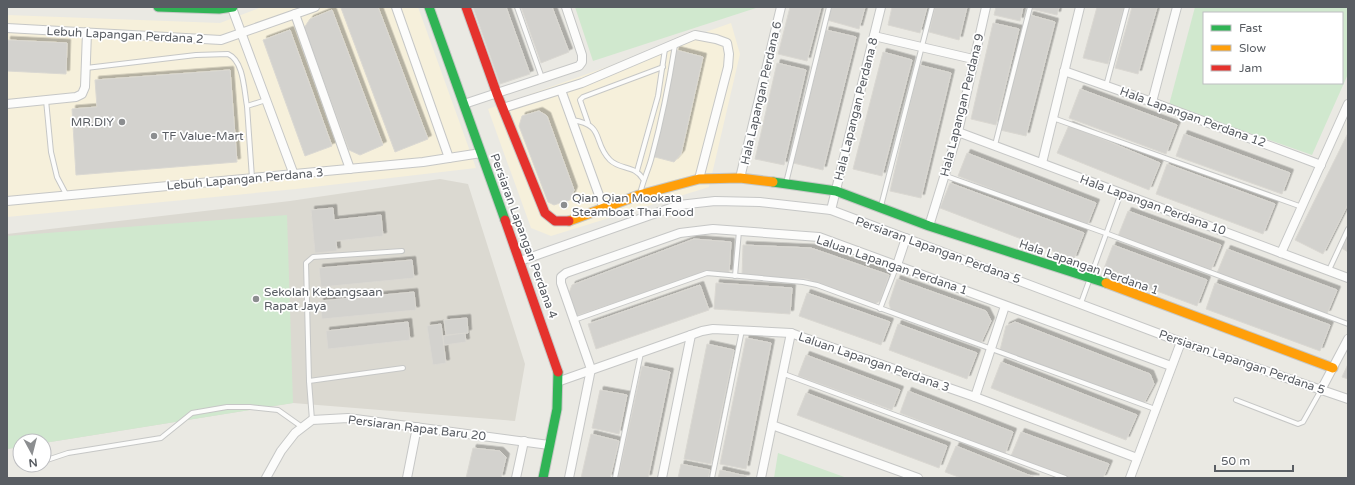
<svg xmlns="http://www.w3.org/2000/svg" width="1355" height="485" font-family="'Varela Round',sans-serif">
<defs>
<filter id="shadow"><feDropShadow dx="3.5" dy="-3.5" stdDeviation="0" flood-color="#0004"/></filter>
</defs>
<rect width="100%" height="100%" fill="#eae9e3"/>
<g fill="#f6f0db">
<polygon points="262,7 418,7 476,168 296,189 7,217 7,15 220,23"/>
<polygon points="731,23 740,54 709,187 551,236 531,228 488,109"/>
</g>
<polygon fill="#dbd9d1" points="440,179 468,184 525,364 515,421 293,403 44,443 44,441 20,441 20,447 7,449 7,234 290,201"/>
<g fill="#d0e8ce" fill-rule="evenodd">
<polygon points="575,7 759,7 593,61"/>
<path d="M 1195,7 L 1348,7 L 1348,74 L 1312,155 L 1169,105 ZM 1204,13 L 1342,13 L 1342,83 L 1204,83 Z"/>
<polygon points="287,215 293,403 44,443 44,441 20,441 20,447 7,449 7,236"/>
<polygon points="778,453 847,478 774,478"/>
</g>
<g fill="#d3d2ce" stroke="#dad8d2" filter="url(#shadow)">
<polygon points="345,7 378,7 428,139 395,152 341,8"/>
<polygon points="473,7 506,7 530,74 500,84"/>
<polygon points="521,7 552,7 569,52 541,63"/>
<polygon points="790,7 821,7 807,61 778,54"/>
<polygon points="831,7 865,7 859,29 827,20"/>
<polygon points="892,7 927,7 920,33 888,25"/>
<polygon points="935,7 967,7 959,40 929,32"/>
<polygon points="996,7 1023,7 1020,21 994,15"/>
<polygon points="1032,7 1059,7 1057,15 1031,9"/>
<polygon points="1097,7 1124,7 1108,64 1083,58"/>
<polygon points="1132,7 1157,7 1138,74 1115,68"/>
<polygon points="332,10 383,145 360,155 349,150 304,28 310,19"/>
<polygon points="1030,15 1055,22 1026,136 1000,130"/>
<polygon points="993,23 1019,29 996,125 971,119"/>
<polygon points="290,30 332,146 305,156 263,40"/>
<polygon points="826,30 856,37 823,170 793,163"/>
<polygon points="7,40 67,43 66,74 7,71"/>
<polygon points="676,50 703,57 681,154 674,162 651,156"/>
<polygon points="883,52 912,60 882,176 853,169"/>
<polygon points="777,63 806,70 784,165 755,159"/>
<polygon points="919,65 951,73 921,198 890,191"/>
<polygon points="230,70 237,162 76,175 72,109 97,107 95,80"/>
<polygon points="1080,89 1177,125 1166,154 1069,118"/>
<polygon points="539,111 547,116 574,190 570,200 554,205 548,202 519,126 522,116"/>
<polygon points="1069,125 1160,163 1149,190 1057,153"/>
<polygon points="1348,133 1348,204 1323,254 1295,240"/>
<polygon points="1184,134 1290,173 1282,194 1176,156"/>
<polygon points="967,153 1096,203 1087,226 958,176"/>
<polygon points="1167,164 1275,204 1263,234 1156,194"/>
<polygon points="950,183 1084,233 1074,259 940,208"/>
<polygon points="333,208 334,220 381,215 383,236 336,241 337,251 315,253 311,210"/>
<polygon points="1128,211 1221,245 1211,270 1118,236"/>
<polygon points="1348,226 1348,252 1338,246"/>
<polygon points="694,239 731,242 729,273 707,272 576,316 567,298 572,285"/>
<polygon points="743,245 811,248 889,275 880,301 873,305 807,279 742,276"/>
<polygon points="1113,245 1207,280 1197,306 1103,271"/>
<polygon points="1227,249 1337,290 1327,314 1217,273"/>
<polygon points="412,260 414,278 321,287 319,268"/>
<polygon points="897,279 986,311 991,321 980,345 891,311 889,303"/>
<polygon points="716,283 792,288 790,314 714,309"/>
<polygon points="1215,283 1330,325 1320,351 1206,309"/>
<polygon points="700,285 709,310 596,349 588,324"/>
<polygon points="414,292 416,310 322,319 320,301"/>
<polygon points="807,293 890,322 881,345 799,316"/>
<polygon points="467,318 468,333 446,335 444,320"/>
<polygon points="408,322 410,340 328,349 326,331"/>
<polygon points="1015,322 1150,374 1154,384 1143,405 1000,350 1006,326"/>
<polygon points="441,324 446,363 433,365 427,326"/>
<polygon points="898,324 977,353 967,379 889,350"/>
<polygon points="465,333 466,342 444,345 443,336"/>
<polygon points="746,338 771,343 746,469 720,464"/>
<polygon points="707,344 734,350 711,464 684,459"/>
<polygon points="806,355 900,390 892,410 798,376"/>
<polygon points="1001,362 1137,415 1126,440 991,388"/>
<polygon points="1348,364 1348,379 1342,377"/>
<polygon points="642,366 670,372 648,478 618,478"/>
<polygon points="600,390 627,395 619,434 592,428"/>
<polygon points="908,391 1013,432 1005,454 900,413"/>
<polygon points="806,393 947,446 939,468 797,415"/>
<polygon points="1021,432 1109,464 1103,478 1070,478 1011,456"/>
<polygon points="591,434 619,441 610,478 581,478"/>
<polygon points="956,446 1036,478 961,478 945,472"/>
<polygon points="473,448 500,451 506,457 501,478 466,478"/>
<polygon points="681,464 710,470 708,478 678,478"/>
<polygon points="720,470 746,476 746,478 718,478"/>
</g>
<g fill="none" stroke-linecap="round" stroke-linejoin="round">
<defs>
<g id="lane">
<polyline points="517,7 542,78"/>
<path d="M 86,68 L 196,55 L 228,54 C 244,61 244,91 247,106"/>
<polyline points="1106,86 1127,7"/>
<polyline points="46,100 51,152 57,177 67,196"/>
<polyline points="1053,118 1302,207"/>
<path d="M 572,120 C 606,125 592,142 610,160 C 620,170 635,165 643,179"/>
<polyline points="588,123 580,100 583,97 663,67"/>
<polyline points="995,145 1030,7"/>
<polyline points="637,171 658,96 665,49"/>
<polyline points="946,176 1108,234 1348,324"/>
<polyline points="252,178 247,106 266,100"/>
<polyline points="786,183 829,7"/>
<path d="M 640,194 C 643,180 649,169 652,156 C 662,119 669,83 675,45"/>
<polyline points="881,206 932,7"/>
<polyline points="1329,270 1348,229"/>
<polyline points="735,276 739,231"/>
<polyline points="1081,303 1121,193"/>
<polyline points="880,309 897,265"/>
<polyline points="574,320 707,273 803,282 817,285 1155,409"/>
<polyline points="784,374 1065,478"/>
<polyline points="309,381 403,368"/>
<polyline points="1236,400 1298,424 1303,422 1321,390"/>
<polyline points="312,420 309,381 306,263 313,257 402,251"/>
<polyline points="44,461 68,453 161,438 192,413 227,407 250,407 278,410 302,427"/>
<polyline points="615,478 641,353"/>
<polyline points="712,478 742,330"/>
</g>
<g id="street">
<polyline points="396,7 449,158"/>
<polyline points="232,8 294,175"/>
<polyline points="295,14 350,169"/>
<polyline points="7,28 221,40 315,7"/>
<polyline points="874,36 973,59"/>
<polyline points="1064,71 1152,102 1321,165"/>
<polyline points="561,90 604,209"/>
<polyline points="1152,102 1177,7"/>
<polyline points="7,104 76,97 82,94 85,87 87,32"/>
<polyline points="464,104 579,66 582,62 582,55 566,7"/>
<polyline points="503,108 582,83 695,35 716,39 727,43 729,54 728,67 699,179"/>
<polyline points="958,132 1348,278"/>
<polyline points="1042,163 1080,7"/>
<polyline points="740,178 781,7"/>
<polyline points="7,201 423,162 481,153"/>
<polyline points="831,210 881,7"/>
<polyline points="929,226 958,132 986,7"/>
<polyline points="1281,253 1348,104"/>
<polyline points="520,261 679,205 715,201 760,202 831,210 1181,342 1348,399"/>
<polyline points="897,265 906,238"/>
<polyline points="560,381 702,331 713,329 791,333 799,336 975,397 1137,458"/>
<polyline points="1321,390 1348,339"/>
<polyline points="975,397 1005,306"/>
<polyline points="772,425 918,478"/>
<polyline points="266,478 281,451 295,433 312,420 348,418 549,445"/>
<polyline points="407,478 417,427"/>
<polyline points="516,478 524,441"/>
<polyline points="569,478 591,369 561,283 561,277 566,273 680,233 713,229 819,237 1171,366"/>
<polyline points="662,478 691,335"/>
<polyline points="761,478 791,333"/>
<polyline points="1130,478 1181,342"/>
</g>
<g id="fast">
<polyline points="158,7 219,9 233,7"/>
<polyline points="429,7 505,220"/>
<polyline points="773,182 836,191 929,226 1106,283"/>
<polyline points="543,478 557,409 558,372"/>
</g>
<g id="slow">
<polyline points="569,221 639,195 699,179 740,178 773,182"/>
<polyline points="1106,283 1333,368"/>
</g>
<g id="jam">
<polyline points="466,7 497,94 545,213 555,221 569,221"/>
<polyline points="505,220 558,372"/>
</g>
</defs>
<use href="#lane" stroke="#c6c7c6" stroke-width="6"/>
<use href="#street" stroke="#c6c7c6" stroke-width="10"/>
<use href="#fast" stroke="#c6c7c5" stroke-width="11"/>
<use href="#slow" stroke="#c6c7c5" stroke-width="11"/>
<use href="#jam" stroke="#c6c7c5" stroke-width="11"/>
<use href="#lane" stroke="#fcfcfb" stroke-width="4"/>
<use href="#street" stroke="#fcfcfb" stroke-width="8"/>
<use href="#fast" stroke="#30b455" stroke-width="9"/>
<use href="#slow" stroke="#ff9f0a" stroke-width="9"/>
<use href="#jam" stroke="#e5322d" stroke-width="9"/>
</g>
<g fill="#8c8e90" stroke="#fff" stroke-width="1.5">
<circle cx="122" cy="122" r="4"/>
<circle cx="154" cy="136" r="4"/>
<circle cx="564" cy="205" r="4"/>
<circle cx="256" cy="299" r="4"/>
</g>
<g text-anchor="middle" stroke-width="3.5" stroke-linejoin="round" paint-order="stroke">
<g font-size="12" fill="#595d63" stroke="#fff">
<text transform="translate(125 35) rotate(3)" y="4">Lebuh Lapangan Perdana 2</text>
<text transform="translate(761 93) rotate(-77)" y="4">Hala Lapangan Perdana 6</text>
<text transform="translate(962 105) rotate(-76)" y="4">Hala Lapangan Perdana 9</text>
<text transform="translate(856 109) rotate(-76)" y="4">Hala Lapangan Perdana 8</text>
<text transform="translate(1193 117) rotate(20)" y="4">Hala Lapangan Perdana 12</text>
<text transform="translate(245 179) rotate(-5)" y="4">Lebuh Lapangan Perdana 3</text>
<text transform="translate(1153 205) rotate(20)" y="4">Hala Lapangan Perdana 10</text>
<text transform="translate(524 236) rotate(70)" y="4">Persiaran Lapangan Perdana 4</text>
<text transform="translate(938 250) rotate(20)" y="4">Persiaran Lapangan Perdana 5</text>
<text transform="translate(892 265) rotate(19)" y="4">Laluan Lapangan Perdana 1</text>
<text transform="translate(1089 267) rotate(19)" y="4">Hala Lapangan Perdana 1</text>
<text transform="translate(874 362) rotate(19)" y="4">Laluan Lapangan Perdana 3</text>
<text transform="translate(1242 362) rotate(19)" y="4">Persiaran Lapangan Perdana 5</text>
<text transform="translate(417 428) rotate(7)" y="4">Persiaran Rapat Baru 20</text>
</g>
<g font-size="12" fill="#595d63" stroke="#fff" text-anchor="start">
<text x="114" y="126" text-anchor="end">MR.DIY</text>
<text x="162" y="140">TF Value-Mart</text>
<text x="572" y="202">Qian Qian Mookata<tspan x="572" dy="14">Steamboat Thai Food</tspan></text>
<text x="264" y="296">Sekolah Kebangsaan<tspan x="264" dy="14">Rapat Jaya</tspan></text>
</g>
</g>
<rect width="1355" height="485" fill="none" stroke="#595d63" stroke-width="16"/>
<rect x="1203" y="12" width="140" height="72" fill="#ffffff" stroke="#bdbec1"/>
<rect x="1211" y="25" width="20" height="6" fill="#30b455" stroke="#bdbec1"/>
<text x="1239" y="32" font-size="12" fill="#595d63">Fast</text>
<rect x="1211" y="45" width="20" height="6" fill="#ff9f0a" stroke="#bdbec1"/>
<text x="1239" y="52" font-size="12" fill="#595d63">Slow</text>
<rect x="1211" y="65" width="20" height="6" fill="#e5322d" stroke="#bdbec1"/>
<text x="1239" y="72" font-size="12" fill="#595d63">Jam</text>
<g transform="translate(32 453) rotate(173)"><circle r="19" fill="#ffffff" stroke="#bdbec1"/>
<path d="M0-3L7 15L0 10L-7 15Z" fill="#8c8e90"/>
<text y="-6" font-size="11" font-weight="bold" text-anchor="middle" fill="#595d63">N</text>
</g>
<path d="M1215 465v6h78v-6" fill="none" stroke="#595d63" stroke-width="2"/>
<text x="1221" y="465" font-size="12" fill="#595d63" stroke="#ffffff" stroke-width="3" paint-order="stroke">50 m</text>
</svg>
